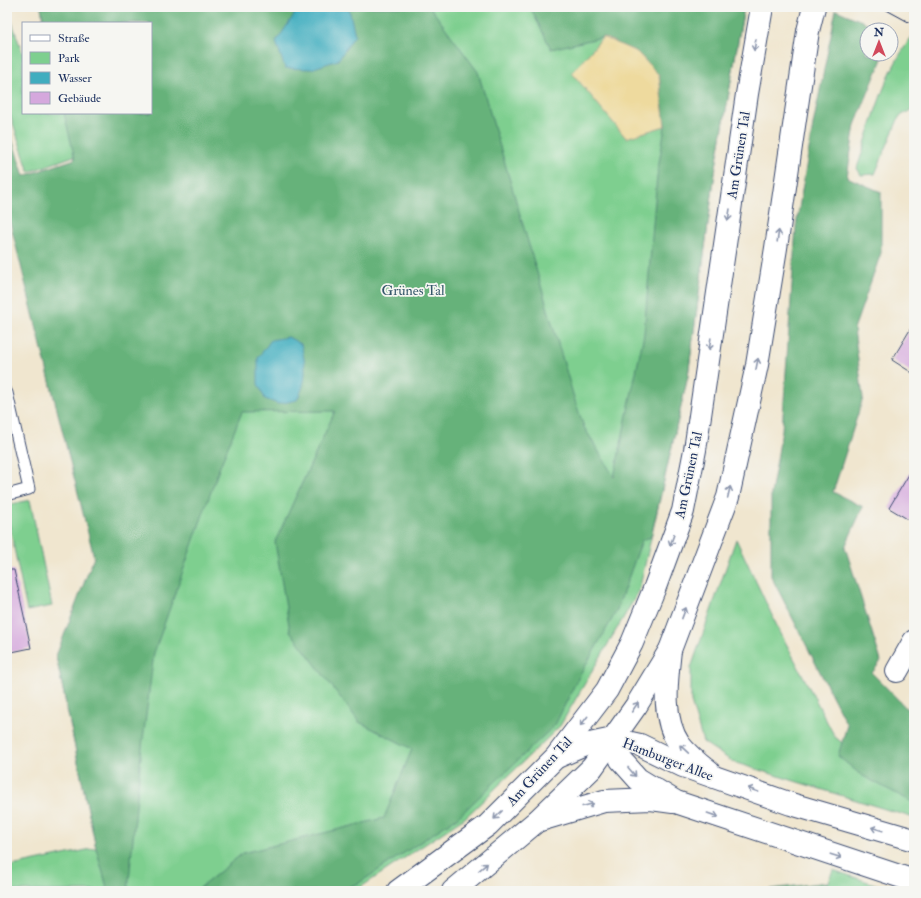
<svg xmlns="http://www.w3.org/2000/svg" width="921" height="898" font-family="'IM FELL Double Pica',serif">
<rect width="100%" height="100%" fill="#f6f6f2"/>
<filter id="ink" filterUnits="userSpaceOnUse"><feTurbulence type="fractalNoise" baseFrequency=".025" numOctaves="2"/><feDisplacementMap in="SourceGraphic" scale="8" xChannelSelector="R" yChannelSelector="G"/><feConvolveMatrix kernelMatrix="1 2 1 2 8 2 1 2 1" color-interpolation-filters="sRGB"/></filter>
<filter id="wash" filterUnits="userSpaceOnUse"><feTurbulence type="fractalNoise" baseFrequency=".012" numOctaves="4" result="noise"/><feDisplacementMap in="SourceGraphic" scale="16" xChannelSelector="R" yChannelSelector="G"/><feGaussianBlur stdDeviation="0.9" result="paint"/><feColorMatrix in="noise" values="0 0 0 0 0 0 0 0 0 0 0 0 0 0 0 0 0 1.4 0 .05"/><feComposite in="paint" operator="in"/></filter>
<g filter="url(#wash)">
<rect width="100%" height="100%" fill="#f0e6cf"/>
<g fill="#7ecf8f" stroke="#4c7f76">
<polygon points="7,7 23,55 23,113 151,113 151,23 44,23 41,7 744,7 715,172 688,376 639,591 560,726 466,817 361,887 352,891 7,891 7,867 96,848 56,656 135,502 74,156 29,172 7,105"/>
<path d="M 914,34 L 914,108 L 899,117 L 875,174 L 861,175 L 857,168 C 873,122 883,73 914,34 Z"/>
<polygon points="30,500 52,606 27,611 7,514 7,505"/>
<polygon points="736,539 777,626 835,737 876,770 914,792 914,818 733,762 703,742 691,702 691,668"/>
<polygon points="833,870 895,891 824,891"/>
</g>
<g fill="#66b27a" stroke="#40706c">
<polygon points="41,7 430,7 478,72 575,401 584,427 614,477 644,334 657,176 665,126 659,76 603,37 551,49 530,7 744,7 715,172 688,376 651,537 642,540 616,612 575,684 555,725 458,817 359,883 339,891 196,891 243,853 384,818 412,749 359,722 290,631 275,542 335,411 242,412 219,469 154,653 141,755 128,891 108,891 96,848 56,656 94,557 10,222 7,223 7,124 24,176 75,159 64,113 151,113 151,23 44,23"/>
<polygon points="836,10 883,30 867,30 867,54 884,54 855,125 847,177 881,192 881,253 854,329 863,398 833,492 863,507 845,547 881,661 872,673 914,716 914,803 861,775 838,756 847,725 771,576 771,494 782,430 796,226 813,125"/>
<polygon points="827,882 824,891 755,891"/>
</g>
<polygon fill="#eeda9e" stroke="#84847e" points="603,37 637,52 659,75 665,126 626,138 572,73"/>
<g fill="#41adbf" stroke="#2e6e8e">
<polygon points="320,9 349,9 355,35 338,60 311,69 285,68 276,42 296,12"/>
<path d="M 288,337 L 301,344 C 306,365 308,380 297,400 L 278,404 L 265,399 L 258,384 L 258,358 L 271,340 Z"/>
</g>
<g id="blocks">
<g fill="#d5a8dd">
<polygon points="914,323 914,374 892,360"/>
<polygon points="914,466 914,523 889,508"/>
<polygon points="7,570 14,570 31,648 7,653"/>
</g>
</g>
</g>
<g filter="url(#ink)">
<use href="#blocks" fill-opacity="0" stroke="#3b4a6f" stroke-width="1"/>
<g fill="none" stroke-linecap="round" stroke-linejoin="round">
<defs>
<polyline id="lane" points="7,393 29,489 7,495"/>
<polyline id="street" points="897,671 914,641"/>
<g id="secondary">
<path d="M 670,650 C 667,680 661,717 679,744 C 686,753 700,765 709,772"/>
<polyline points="613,739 621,760 638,779 676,802 914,881"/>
<polyline points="613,739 640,745 683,766 791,804 914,840"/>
<polyline points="537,821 604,801 651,799 673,802"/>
</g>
<g id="primary">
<polyline points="557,757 585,745 613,739"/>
<polyline points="398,891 488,825 556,757 607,690 632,643 655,587 683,511 695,450 747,94 762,7"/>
<polyline points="453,891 537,821 592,768 636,706 670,650 728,497 757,365 776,248 808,31 814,7"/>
</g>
</defs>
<use href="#lane" stroke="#3b4a6f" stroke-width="13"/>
<use href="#street" stroke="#3b4a6f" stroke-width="24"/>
<use href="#secondary" stroke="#3b4a6f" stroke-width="24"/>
<use href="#primary" stroke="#3b4a6f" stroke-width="24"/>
<use href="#lane" stroke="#fff" stroke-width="11"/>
<use href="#street" stroke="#fff" stroke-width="22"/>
<use href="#secondary" stroke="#fff" stroke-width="22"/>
<use href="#primary" stroke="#fff" stroke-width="22"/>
<g stroke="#1b2f5e" stroke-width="1">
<polyline points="881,7 914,25"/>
<polyline points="904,7 914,12"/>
</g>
</g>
<defs><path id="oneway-shaft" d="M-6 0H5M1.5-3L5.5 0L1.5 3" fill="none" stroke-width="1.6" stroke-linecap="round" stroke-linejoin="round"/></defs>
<g stroke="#8d97ae">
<use href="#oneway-shaft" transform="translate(755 45) rotate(99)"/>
<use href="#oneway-shaft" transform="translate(729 215) rotate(99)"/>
<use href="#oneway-shaft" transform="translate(778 236) rotate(-82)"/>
<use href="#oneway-shaft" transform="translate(710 344) rotate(98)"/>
<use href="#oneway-shaft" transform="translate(757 364) rotate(-79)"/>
<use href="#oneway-shaft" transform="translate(729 492) rotate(-77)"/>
<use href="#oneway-shaft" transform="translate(672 540) rotate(110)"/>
<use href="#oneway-shaft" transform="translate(684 613) rotate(-69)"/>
<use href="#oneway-shaft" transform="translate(635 707) rotate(-56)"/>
<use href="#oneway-shaft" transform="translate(584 721) rotate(128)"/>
<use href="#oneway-shaft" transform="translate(684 749) rotate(-137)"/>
<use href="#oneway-shaft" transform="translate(632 772) rotate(49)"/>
<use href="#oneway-shaft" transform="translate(753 790) rotate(-161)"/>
<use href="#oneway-shaft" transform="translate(588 805) rotate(-14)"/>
<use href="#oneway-shaft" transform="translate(498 815) rotate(135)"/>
<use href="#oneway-shaft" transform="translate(713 815) rotate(19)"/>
<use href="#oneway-shaft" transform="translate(877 829) rotate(-163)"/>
<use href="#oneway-shaft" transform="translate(836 856) rotate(18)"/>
<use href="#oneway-shaft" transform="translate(483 867) rotate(-40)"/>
</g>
</g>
<g text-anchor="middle" stroke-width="3.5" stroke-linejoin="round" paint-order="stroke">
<g font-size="14" fill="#1b2f5e" stroke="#f6f6f2">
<text transform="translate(738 155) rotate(-81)" y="5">Am Grünen Tal</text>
<text transform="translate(688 475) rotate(-78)" y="5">Am Grünen Tal</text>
<text transform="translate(668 759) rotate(21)" y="5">Hamburger Allee</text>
<text transform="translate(539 771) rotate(-47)" y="5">Am Grünen Tal</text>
</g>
<g font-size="14" fill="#34576a" stroke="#f6f6f2">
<text x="413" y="295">Grünes Tal</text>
</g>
</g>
<rect width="921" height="898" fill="none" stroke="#f6f6f2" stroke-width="24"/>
<rect x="22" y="22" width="130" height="92" fill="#f6f6f2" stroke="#9ea6b7"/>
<rect x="30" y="35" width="20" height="6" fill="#ffffff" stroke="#9ea6b7"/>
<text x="58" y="42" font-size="12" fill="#1b2f5e">Straße</text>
<rect x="30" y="52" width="20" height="12" fill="#7ecf8f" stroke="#9ea6b7"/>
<text x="58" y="62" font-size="12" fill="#1b2f5e">Park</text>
<rect x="30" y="72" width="20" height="12" fill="#41adbf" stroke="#9ea6b7"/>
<text x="58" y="82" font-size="12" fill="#1b2f5e">Wasser</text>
<rect x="30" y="92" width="20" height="12" fill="#d5a8dd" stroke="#9ea6b7"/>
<text x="58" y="102" font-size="12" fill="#1b2f5e">Gebäude</text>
<g transform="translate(879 42)"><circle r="19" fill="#f6f6f2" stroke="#9ea6b7"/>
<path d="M0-3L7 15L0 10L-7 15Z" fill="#d1495b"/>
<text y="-6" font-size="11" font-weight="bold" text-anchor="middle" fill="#1b2f5e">N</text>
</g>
</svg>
